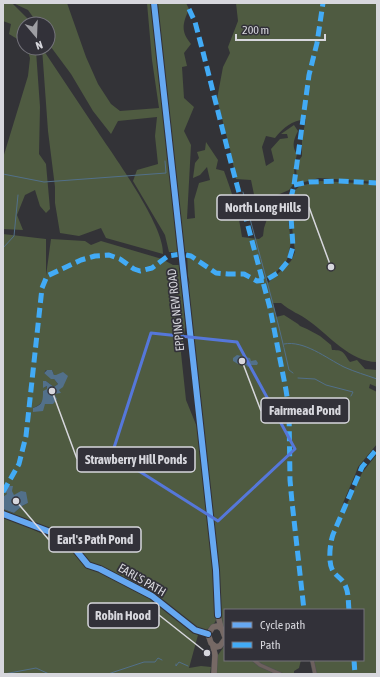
<svg xmlns="http://www.w3.org/2000/svg" width="380" height="677" font-family="'Asap Condensed',sans-serif">
<rect width="100%" height="100%" fill="#333337"/>
<g fill="#4f5b41" fill-rule="evenodd">
<polygon points="3,3 12,3 33,24 24,24 24,43 9,34 11,24 3,21"/>
<polygon points="13,3 67,3 86,57 98,84 111,104 120,111 159,108 152,60 147,3 152,3 179,252 169,252 165,235 133,181 137,170 158,164 155,136 157,117 118,121 111,134 93,111 71,74 48,43 48,24 38,24 28,10"/>
<path d="M 157,3 L 186,3 L 189,9 C 183,23 180,31 191,44 L 184,53 L 187,66 L 182,67 L 184,98 L 194,107 L 184,131 L 191,145 L 187,219 L 195,218 L 194,200 L 199,183 L 210,180 L 207,167 L 200,175 L 193,178 L 195,163 L 199,158 L 197,152 L 205,150 L 206,142 L 218,160 L 216,169 L 224,171 C 232,193 239,214 242,237 L 259,239 L 263,236 L 264,228 L 270,210 L 274,210 L 275,202 L 280,198 L 286,202 L 291,242 L 287,260 L 272,277 L 266,278 L 268,283 L 291,261 L 295,252 L 289,202 L 294,191 L 300,186 L 320,181 L 377,184 L 377,362 C 350,362 329,335 309,321 C 300,314 290,311 281,303 L 273,303 L 276,317 L 284,315 L 298,324 L 300,326 L 307,329 L 320,336 L 331,345 L 332,350 C 345,350 343,353 350,362 L 357,360 L 365,369 L 377,370 L 377,387 L 370,384 L 369,388 L 377,392 L 377,444 L 358,467 L 355,475 L 343,503 L 342,514 L 362,473 L 377,454 L 377,674 L 316,674 L 314,660 L 363,660 L 363,610 L 225,610 L 224,631 L 221,614 L 187,288 L 187,277 L 190,285 L 188,276 L 187,252 L 183,252 L 161,52 Z"/>
<path d="M 236,3 L 377,3 L 377,182 L 319,178 L 297,184 L 296,165 L 302,156 L 302,138 L 306,119 C 291,121 284,127 275,138 L 266,136 L 262,147 L 266,166 L 274,161 L 271,149 L 280,139 L 288,138 L 287,134 L 281,134 L 294,125 L 298,131 C 294,139 291,146 297,154 L 294,167 L 295,182 L 289,190 L 256,204 L 251,180 L 236,179 L 230,149 L 217,99 L 223,67 L 230,53 L 228,47 L 238,21 Z"/>
<polygon points="27,48 35,48 36,51 40,107 39,154 46,164 50,209 46,213 40,206 35,190 25,195 17,215 23,230 3,229 3,158 28,76 30,58"/>
<path d="M 42,48 C 60,75 78,102 96,129 C 113,155 165,226 163,254 L 106,238 L 101,228 L 79,236 L 60,233 L 55,203 L 55,187 L 48,131 Z"/>
<path d="M 3,234 L 46,239 L 46,276 L 51,239 L 85,241 L 91,245 L 101,241 L 162,259 L 173,265 L 180,265 L 186,323 L 181,353 L 186,400 L 197,427 L 200,451 L 213,564 L 216,620 L 214,624 L 205,631 L 193,628 L 152,593 L 90,563 L 67,542 L 58,537 L 5,513 L 3,509 L 14,513 L 22,506 L 28,503 L 14,496 L 12,492 L 3,498 ZM 46,370 L 52,370 L 54,375 L 56,376 L 61,388 L 58,390 L 60,392 L 54,394 L 45,404 L 33,412 L 33,408 C 42,405 48,395 47,386 L 43,388 L 46,381 L 54,387 L 58,384 L 54,379 L 44,373 Z"/>
<path d="M 3,516 L 61,542 C 70,547 76,557 84,562 C 102,572 122,578 140,589 C 161,602 177,622 198,635 L 189,668 L 201,666 L 211,667 L 210,674 L 3,674 Z"/>
<polygon points="225,645 225,660 251,660 265,669 275,674 216,674 218,655"/>
<path d="M 256,660 L 301,660 L 299,668 L 294,671 L 294,673 L 296,674 C 279,674 270,671 256,660 Z"/>
</g>
<g fill="#52708a">
<polygon points="237,355 250,358 251,361 256,360 258,363 257,365 250,365 248,367 246,365 238,364 233,361 233,358"/>
<path d="M 47,370 L 52,370 L 54,375 L 56,375 L 63,372 L 68,376 L 63,387 L 59,390 L 61,393 L 54,394 L 57,399 L 53,404 L 45,404 L 43,411 L 33,412 L 33,408 C 43,405 43,400 43,391 L 47,389 L 47,386 L 43,388 L 43,381 L 46,381 L 54,387 L 58,384 L 54,379 L 51,379 L 44,373 Z"/>
<polygon points="6,486 13,486 12,491 14,495 21,491 26,492 28,503 22,506 14,513 3,509 3,497 7,494 5,490"/>
</g>
<g fill="none" stroke-linecap="round" stroke-linejoin="round">
<g stroke="#52708a" stroke-width="1">
<polyline points="3,174 44,182 166,173 165,161"/>
<path d="M 243,192 C 258,251 276,310 289,370 L 293,373"/>
<polyline points="3,248 14,236 18,195"/>
<path d="M 284,344 C 304,340 326,358 344,367 C 355,372 366,375 377,379"/>
<polyline points="298,378 315,379 326,385 353,392 351,396"/>
<polyline points="176,664 176,666 179,662 188,666"/>
<polyline points="4,674 36,668 49,674"/>
<polyline points="108,674 144,662 155,662 158,658 162,660"/>
</g>
<defs>
<g id="street">
<polyline points="254,660 260,665 280,674"/>
<polyline points="312,660 315,674"/>
</g>
<polyline id="secondary" points="3,514 66,538 88,565 100,569 152,596 195,630 208,634"/>
<g id="primary">
<polyline points="154,3 216,570 218,615 221,628"/>
<polyline points="225,637 222,629 218,626 213,627 208,634 211,643 216,647 220,646 225,639"/>
<polyline points="213,646 215,655 214,674"/>
</g>
</defs>
<use href="#street" stroke="#515154" stroke-width="4.5"/>
<use href="#secondary" stroke="#515154" stroke-width="6"/>
<use href="#primary" stroke="#515154" stroke-width="6"/>
<use href="#street" stroke="#6c605d" stroke-width="3.5"/>
<use href="#secondary" stroke="#786a67" stroke-width="5"/>
<use href="#primary" stroke="#766965" stroke-width="5.5"/>
<g stroke="#42abf6" stroke-width="5" stroke-dasharray="10 5" stroke-linecap="butt">
<polyline points="189,9 195,22 203,52 230,159 270,308 286,390 289,410 290,480 292,502 304,610"/>
<polyline points="294,185 309,182 338,181 377,183"/>
<polyline points="3,492 19,464 26,436 42,288 47,276 81,260 95,256 109,255 120,259 134,269 140,271 152,268 168,256 181,254 191,256 216,273 228,274 244,274 257,281 266,280 279,272 289,260 293,247 290,202 294,185 309,75 317,43 323,3"/>
<path d="M 349,610 C 348,602 349,593 345,585 C 342,578 335,576 332,569 C 328,561 330,540 334,532 L 362,467 L 377,449"/>
<polyline points="354,660 355,674"/>
</g>
<defs>
<g id="cycleway">
<polyline points="154,3 216,570 218,615"/>
<polyline points="3,514 66,538 88,565 100,569 152,596 195,630 208,634"/>
</g>
</defs>
<use href="#cycleway" stroke="#323139" stroke-width="8"/>
<use href="#cycleway" stroke="#66a8f1" stroke-width="6"/>
</g>
<path fill="none" stroke="#5577da" stroke-width="3" stroke-linejoin="round" d="M 151,333 L 237,342 L 295,449 L 218,521 L 112,454 Z"/>
<g text-anchor="middle" stroke-width="3.5" stroke-linejoin="round" paint-order="stroke">
<g font-size="12" fill="#d7d7dd" stroke="#323139">
<text transform="translate(176 310) rotate(-96)" y="4">EPPING NEW ROAD</text>
<text transform="translate(142 580) rotate(30)" y="4">EARL'S PATH</text>
</g>
</g>
<path fill="none" stroke="#d7d7dd" stroke-width="1.5" d="M331 267L309 207M242 361L261 411M52 391L77 459M16 501L49 540M207 653L159 615"/>
<g fill="#d7d7dd" stroke="#323139" stroke-width="1.5">
<circle cx="331" cy="267" r="4"/>
<circle cx="242" cy="361" r="4"/>
<circle cx="52" cy="391" r="4"/>
<circle cx="16" cy="501" r="4"/>
<circle cx="207" cy="653" r="4"/>
</g>
<g fill="#323139" stroke="#d7d7dd" stroke-width="1.5">
<rect x="217" y="195" width="92" height="25" rx="4"/>
<rect x="261" y="398" width="88" height="25" rx="4"/>
<rect x="77" y="447" width="118" height="25" rx="4"/>
<rect x="49" y="527" width="92" height="25" rx="4"/>
<rect x="88" y="603" width="71" height="25" rx="4"/>
</g>
<g font-size="13" text-anchor="middle" font-weight="bold" fill="#d7d7dd">
<text x="263" y="212">North Long Hills</text>
<text x="305" y="415">Fairmead Pond</text>
<text x="136" y="464">Strawberry Hill Ponds</text>
<text x="95" y="544">Earl's Path Pond</text>
<text x="123" y="620">Robin Hood</text>
</g>
<rect width="380" height="677" fill="none" stroke="#d7d7dd" stroke-width="8"/>
<rect x="224" y="609" width="140" height="52" fill="#323139" stroke="#74737b"/>
<rect x="232" y="622" width="20" height="6" fill="#66a8f1" stroke="#74737b"/>
<text x="260" y="629" font-size="12" fill="#d7d7dd">Cycle path</text>
<rect x="232" y="642" width="20" height="6" fill="#42abf6" stroke="#74737b"/>
<text x="260" y="649" font-size="12" fill="#d7d7dd">Path</text>
<g transform="translate(36 36) rotate(161)"><circle r="19" fill="#323139" stroke="#74737b"/>
<path d="M0-3L7 15L0 10L-7 15Z" fill="#9e9ea3"/>
<text y="-6" font-size="11" font-weight="bold" text-anchor="middle" fill="#d7d7dd">N</text>
</g>
<path d="M236 34v6h89v-6" fill="none" stroke="#d7d7dd" stroke-width="2"/>
<text x="242" y="34" font-size="12" fill="#d7d7dd" stroke="#323139" stroke-width="3" paint-order="stroke">200 m</text>
</svg>
